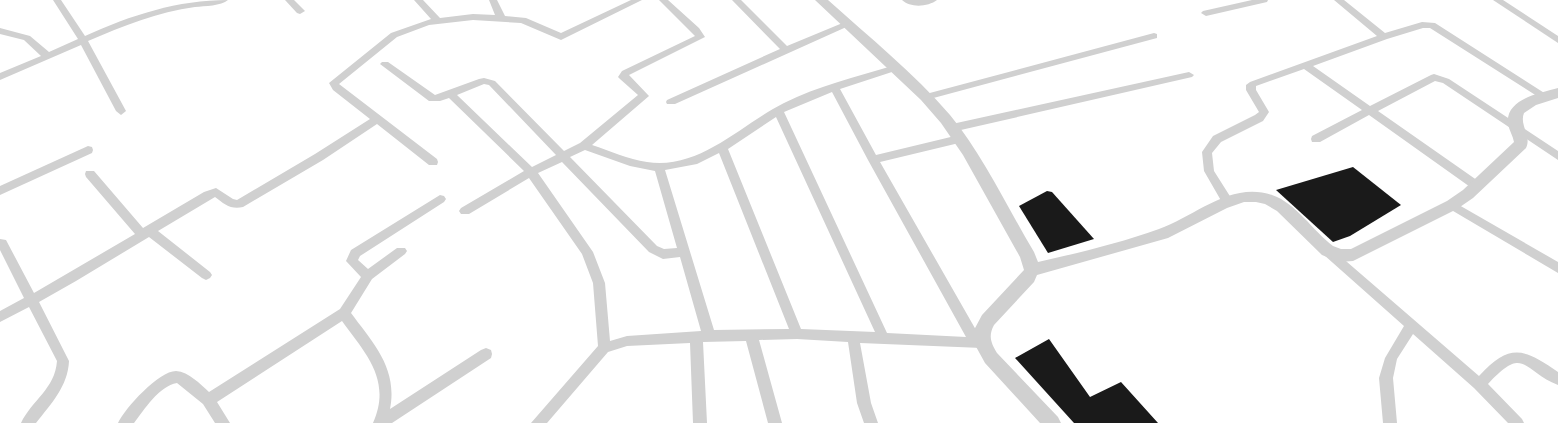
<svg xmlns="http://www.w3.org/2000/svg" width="1558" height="423" font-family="'Work Sans',sans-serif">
<rect width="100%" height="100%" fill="#fff"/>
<g fill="#1a1a1a">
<polygon points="1353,167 1401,205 1350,236 1333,242 1276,190"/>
<polygon points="1047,191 1052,192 1094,239 1048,253 1019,206"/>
<polygon points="1049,339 1090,397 1121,382 1158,423 1074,423 1015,358"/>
</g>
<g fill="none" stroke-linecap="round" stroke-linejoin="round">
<g fill="#d0d0d0" fill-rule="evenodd">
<path d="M 53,0 L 61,0 L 85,36 C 131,15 178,0 228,0 C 221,6 205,6 195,7 C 158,12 123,26 88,41 L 126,111 L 121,115 L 116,111 L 81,45 L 0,80 L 0,73 L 41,56 L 24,40 L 0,34 L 0,28 L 30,36 L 49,52 L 78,39 Z"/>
<polygon points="285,0 294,0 305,11 300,14 297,13"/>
<path d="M 414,0 L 423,0 L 440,18 L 473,14 L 495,15 L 489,0 L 497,0 L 505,16 L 526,18 L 561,33 L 631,0 L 642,0 L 561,40 L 521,23 L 473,20 L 429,25 L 397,37 L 339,84 L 437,159 L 438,162 L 437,165 L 429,165 L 377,124 L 323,160 L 243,207 C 231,210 224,204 215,197 L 158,231 L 210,272 L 212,275 L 210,278 L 206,280 L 202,278 L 149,237 L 76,281 L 39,302 L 69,361 C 68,386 51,404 36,423 L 21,423 C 32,400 55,389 57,361 L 29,307 L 0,322 L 0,311 L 24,298 L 0,250 L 0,239 L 6,240 L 34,293 L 135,234 L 86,177 L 85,174 L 86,171 L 94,171 L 143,228 L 204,192 L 216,188 L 233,199 L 237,200 L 315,154 L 370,119 L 333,90 L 329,83 L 391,33 L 431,19 Z"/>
<path d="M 659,0 L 668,0 L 699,28 L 705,37 L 629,75 L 649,96 L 592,145 C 610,151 628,159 647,162 C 700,170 740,125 784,103 C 818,86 856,77 892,66 L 898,66 L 900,68 L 898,70 L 840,89 L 876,155 L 959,135 L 964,139 L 959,143 L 880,162 L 980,337 L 986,339 L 988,343 L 986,347 L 982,348 L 860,343 L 871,403 L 878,423 L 864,423 L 857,403 L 848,342 L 797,339 L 759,340 L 782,423 L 768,423 L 746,341 L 703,342 L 707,423 L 693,423 L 690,343 L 627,346 L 608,352 L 547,423 L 531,423 L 598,346 L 593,283 L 582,254 L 529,178 L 469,214 L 461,214 L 459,211 L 461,208 L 524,171 L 449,98 L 440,101 L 429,101 L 380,64 L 382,62 L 388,62 L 435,95 L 479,79 L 484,78 L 495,81 L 564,151 L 580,143 L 638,95 L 620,79 L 618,77 L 622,71 L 695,36 ZM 484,84 L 489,85 L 556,155 L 532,167 L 457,95 ZM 832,92 L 868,160 L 966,337 L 887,333 L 784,112 ZM 776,117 L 875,332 L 801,329 L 728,149 ZM 585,150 L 630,166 L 655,171 L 677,248 L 664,249 L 657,246 L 570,157 ZM 719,153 L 789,329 L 714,330 L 665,170 L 697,164 ZM 562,162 L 649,252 L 663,259 L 680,257 L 701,331 L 627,336 L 610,341 L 605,283 L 593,252 L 538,173 Z"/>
<polygon points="732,0 741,0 787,46 845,22 848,21 853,24 675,104 667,104 666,102 667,100 780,49"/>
<path d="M 902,0 L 937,0 C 928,7 910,8 902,0 Z"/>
<polygon points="1252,0 1268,0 1267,2 1206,16 1201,13 1203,11"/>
<polygon points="1334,0 1344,0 1385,33 1422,22 1435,23 1549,96 1544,99 1540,98 1430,28 1423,28 1387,39 1313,66 1370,106 1431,75 1434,74 1449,79 1558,151 1558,160 1443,83 1435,81 1378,111 1481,183 1482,186 1481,189 1473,189 1369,115 1320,142 1312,142 1311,139 1312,136 1362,110 1304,69 1256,86 1256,90 1269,112 1263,121 1221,142 1212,153 1214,171 1233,201 1231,204 1223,204 1204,171 1202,152 1213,136 1255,115 1259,112 1246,90 1246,85 1250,82 1377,36"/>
<polygon points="1493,0 1503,0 1558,36 1558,43"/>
<polygon points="1154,33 1157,34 1157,38 926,100 921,97 926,94"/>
<polygon points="1189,72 1194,75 1192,77 952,132 947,128 952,124"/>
<polygon points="88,146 92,147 93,150 92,153 0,195 0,186"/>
<path d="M 440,195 L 444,196 L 446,199 L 444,202 L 360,256 L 358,260 L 368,269 L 397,248 L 405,248 L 407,251 L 405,254 L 372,279 L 351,313 C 373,343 398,368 390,409 L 481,350 L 486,348 L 491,350 L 492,354 L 491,358 L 392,423 L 373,423 C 392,380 366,354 342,321 L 217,402 L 230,423 L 215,423 L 203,404 L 177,383 C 159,386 144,410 134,423 L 118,423 C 125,408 159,371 176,371 C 189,372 200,384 209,392 L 340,309 L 361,277 L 346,261 L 351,250 Z"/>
<polygon points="1452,201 1558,262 1558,273 1448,208 1446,205 1448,202"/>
<path d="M 1328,247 L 1332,249 L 1479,376 C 1510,343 1523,348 1558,372 L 1558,385 C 1522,371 1525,344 1488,384 L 1522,419 L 1524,423 L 1508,423 L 1474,388 L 1413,334 L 1397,359 L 1393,378 L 1397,423 L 1383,423 L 1379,378 L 1385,358 L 1404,326 L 1324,255 L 1322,252 L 1324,249 Z"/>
</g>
<path fill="#d0d0d0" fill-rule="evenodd" d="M 815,0 L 828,0 C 869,37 914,73 950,115 C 983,155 1007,207 1034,252 L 1038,262 C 1078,253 1120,243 1159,229 C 1196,216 1230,181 1272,195 C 1296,203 1313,231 1333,246 L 1341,249 L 1351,249 L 1447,201 L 1463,190 L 1514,142 C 1513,136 1509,130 1508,124 C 1505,99 1540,93 1558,88 L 1558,98 L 1536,105 L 1524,113 C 1519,125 1532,136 1526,148 L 1473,198 L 1457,209 L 1353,261 L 1339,262 L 1322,255 L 1277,211 L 1265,204 L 1256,202 L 1244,202 L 1227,208 L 1168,238 L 1037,275 L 1034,282 L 994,325 C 988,336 991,343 997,353 L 1058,417 L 1061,423 L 1040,423 L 985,363 L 974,343 L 974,330 L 982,315 L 1024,270 L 1020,257 L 963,155 L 941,123 L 921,100 Z"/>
</g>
</svg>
